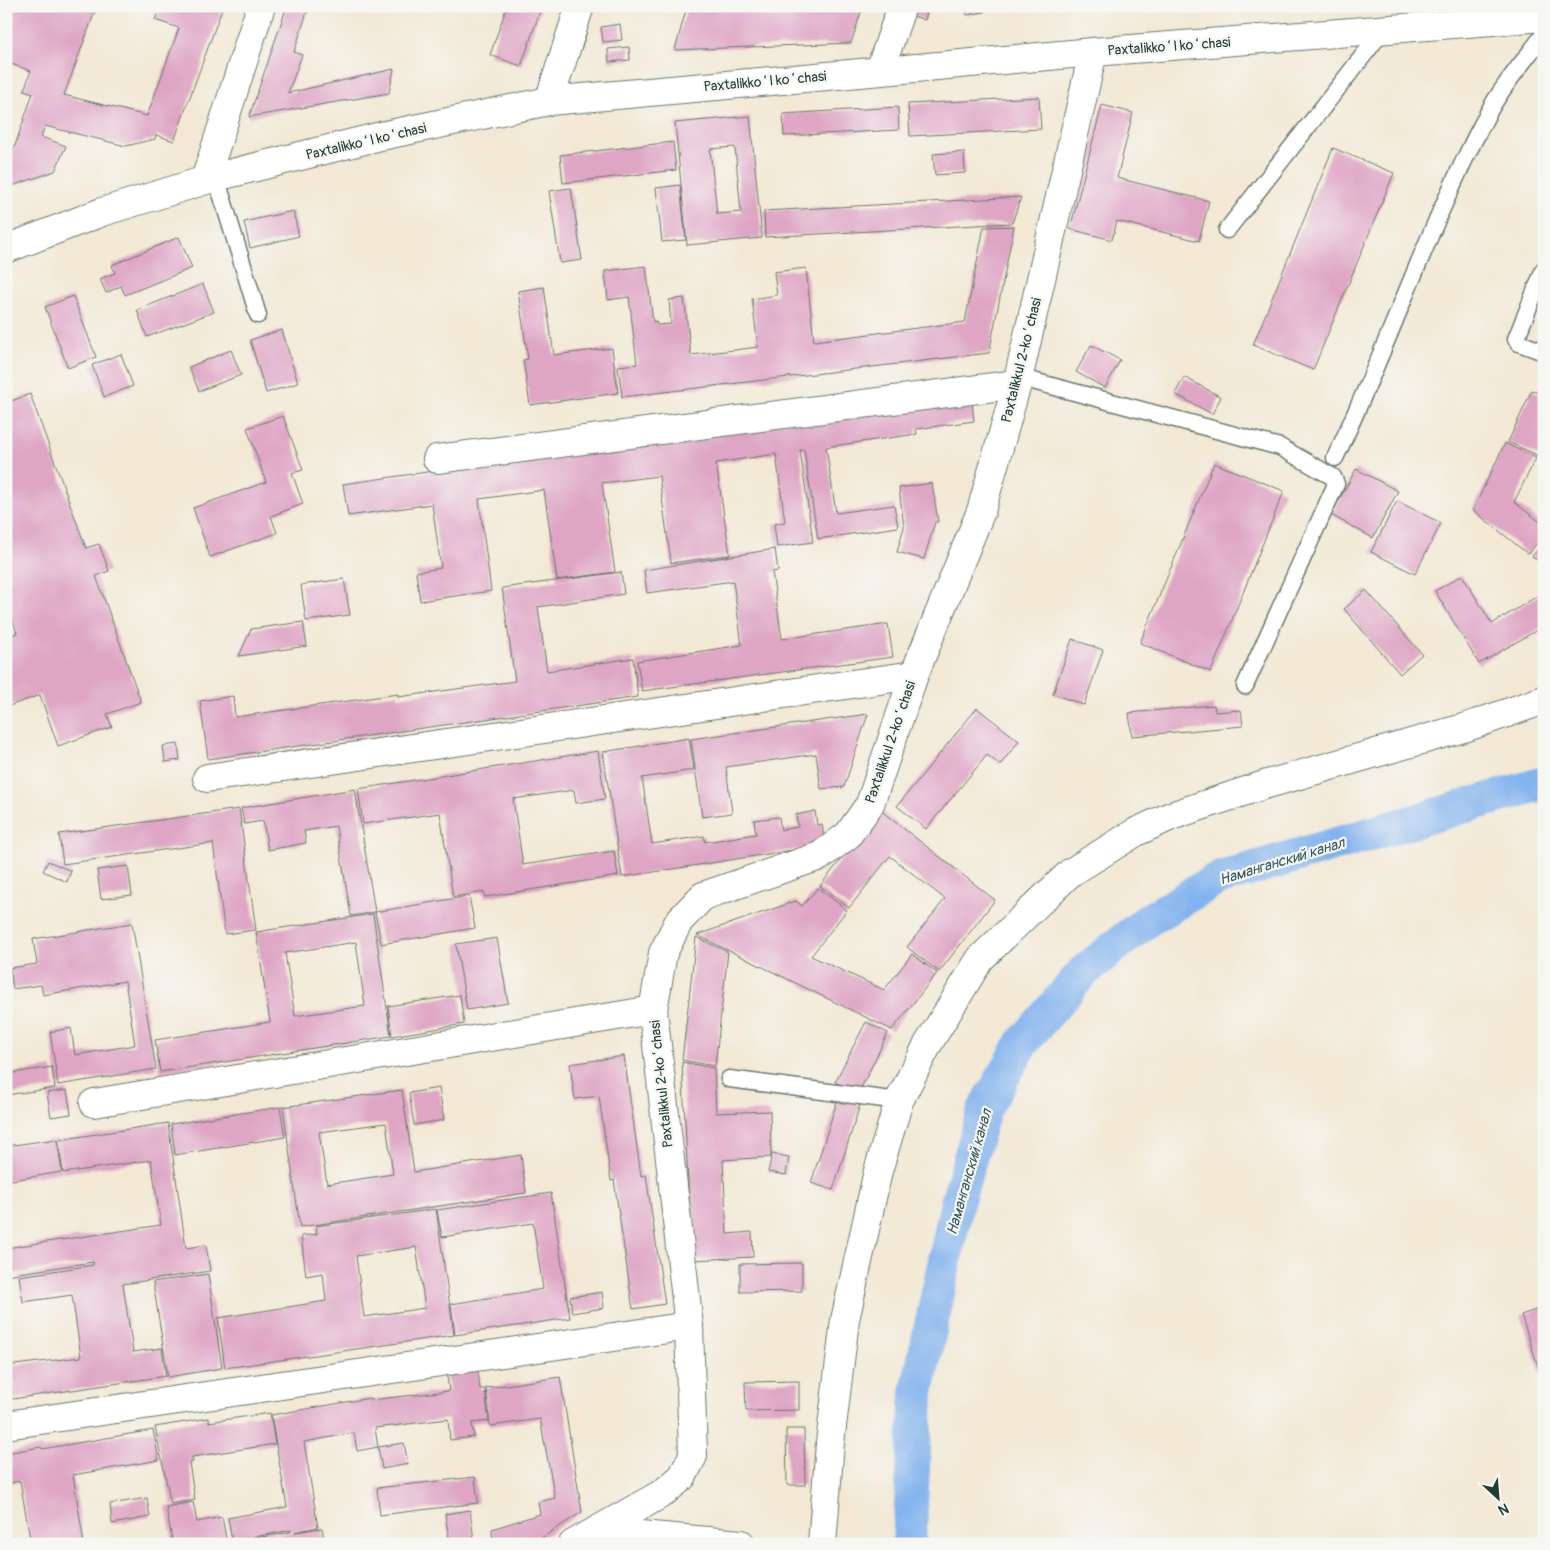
<svg xmlns="http://www.w3.org/2000/svg" width="1550" height="1550" font-family="Pangolin,sans-serif">
<rect width="100%" height="100%" fill="#f6f6f2"/>
<filter id="ink" filterUnits="userSpaceOnUse"><feTurbulence type="fractalNoise" baseFrequency=".02" numOctaves="2"/><feDisplacementMap in="SourceGraphic" scale="10" xChannelSelector="R" yChannelSelector="G"/><feConvolveMatrix kernelMatrix="1 2 1 2 8 2 1 2 1" color-interpolation-filters="sRGB"/></filter>
<filter id="wash" filterUnits="userSpaceOnUse"><feTurbulence type="fractalNoise" baseFrequency=".0096" numOctaves="4" result="noise"/><feDisplacementMap in="SourceGraphic" scale="20" xChannelSelector="R" yChannelSelector="G"/><feGaussianBlur stdDeviation="1.12" result="paint"/><feColorMatrix in="noise" values="0 0 0 0 0 0 0 0 0 0 0 0 0 0 0 0 0 1.4 0 .05"/><feComposite in="paint" operator="in"/></filter>
<g filter="url(#wash)">
<rect width="100%" height="100%" fill="#f2e8d4"/>
<g fill="none" stroke-linecap="round" stroke-linejoin="round">
<polyline stroke="#83b3ee" stroke-width="34" points="909,1544 917,1392 957,1203 984,1110 1023,1042 1083,972 1148,920 1217,879 1544,783"/>
</g>
<g id="blocks">
<g fill="#dea5c4" fill-rule="evenodd">
<polygon points="6,6 97,6 64,95 147,116 179,28 155,20 160,6 223,6 174,141 156,135 155,139 126,146 45,126 41,137 66,146 55,171 6,188 6,172 33,93 24,90 31,71 6,62"/>
<polygon points="287,6 309,6 294,52 302,55 288,93 394,69 389,93 249,117"/>
<polygon points="507,6 542,6 521,66 490,55"/>
<polygon points="687,6 863,6 851,43 675,50"/>
<polygon points="916,6 929,6 925,20 913,16"/>
<polygon points="965,6 983,6 984,12 967,15"/>
<polygon points="620,24 622,40 603,42 601,27"/>
<polygon points="629,47 630,60 609,62 608,49"/>
<polygon points="1039,97 1041,129 910,136 908,104"/>
<polygon points="1102,105 1133,113 1117,178 1209,201 1199,241 1117,221 1112,240 1070,229"/>
<polygon points="898,107 899,130 784,136 783,114"/>
<path d="M 750,116 L 762,238 L 687,245 L 675,123 ZM 735,147 L 741,212 L 717,214 L 710,149 Z"/>
<polygon points="673,142 676,170 563,183 560,155"/>
<polygon points="1333,148 1394,173 1313,370 1253,345"/>
<polygon points="964,152 965,173 935,175 933,154"/>
<polygon points="680,185 686,240 662,242 656,188"/>
<polygon points="571,188 582,260 560,263 549,191"/>
<polygon points="1021,197 1012,223 765,237 764,211"/>
<polygon points="293,211 299,236 250,248 244,222"/>
<polygon points="1014,226 989,353 622,397 618,366 637,364 629,297 608,300 605,271 646,266 653,322 656,321 657,325 671,324 669,300 684,298 691,355 743,349 758,347 752,299 777,295 774,272 806,268 814,341 965,322 984,227"/>
<polygon points="179,237 192,268 125,295 121,286 106,293 100,279 115,273 112,265"/>
<polygon points="203,284 214,312 147,337 137,310"/>
<polygon points="544,287 554,355 612,348 618,393 530,405 523,360 528,359 518,291"/>
<polygon points="73,296 96,357 68,368 45,307"/>
<polygon points="282,330 298,383 266,393 250,340"/>
<polygon points="1091,345 1120,360 1105,388 1076,372"/>
<polygon points="231,350 241,375 199,391 189,367"/>
<polygon points="121,354 133,386 104,397 92,365"/>
<polygon points="1184,377 1221,397 1212,414 1175,394"/>
<polygon points="1532,390 1544,395 1544,445 1539,456 1508,442"/>
<polygon points="30,394 86,548 99,544 109,571 96,576 141,702 107,714 112,727 58,746 40,695 6,707 6,637 17,633 6,602 6,403"/>
<polygon points="971,394 974,421 916,429 917,434 826,447 836,513 894,505 898,527 818,539 804,450 800,450 813,542 777,547 774,524 785,522 776,454 716,463 730,555 671,563 659,476 602,483 615,572 557,580 544,490 479,499 491,591 420,601 416,572 441,568 432,504 348,516 343,484"/>
<polygon points="283,416 303,470 292,473 303,504 271,516 277,533 210,557 193,508 266,482 247,428"/>
<polygon points="1505,443 1536,458 1514,502 1544,525 1544,535 1528,554 1473,510"/>
<polygon points="1214,463 1284,491 1211,672 1140,643"/>
<polygon points="1356,469 1398,491 1373,538 1331,515"/>
<polygon points="932,483 938,522 935,522 924,559 897,552 904,527 899,488"/>
<polygon points="1397,501 1441,523 1415,574 1371,552"/>
<polygon points="1544,543 1544,565 1532,556"/>
<polygon points="775,549 778,571 772,572 782,639 888,624 893,657 642,691 637,661 742,645 733,581 647,593 644,570"/>
<polygon points="621,572 624,594 538,607 547,671 633,658 638,697 208,759 200,701 233,696 235,717 398,694 398,697 515,681 502,588"/>
<polygon points="1462,575 1492,624 1544,592 1544,626 1479,664 1435,591"/>
<polygon points="344,579 350,615 306,621 301,585"/>
<polygon points="1366,590 1422,654 1400,674 1344,609"/>
<polygon points="303,622 307,646 239,656 251,629"/>
<polygon points="1072,639 1103,650 1084,705 1053,694"/>
<polygon points="1214,705 1215,712 1241,710 1243,726 1132,736 1129,713"/>
<polygon points="977,708 1019,741 1000,765 987,755 926,829 897,806"/>
<polygon points="868,714 844,787 821,789 816,754 726,767 732,813 702,817 691,739"/>
<polygon points="689,738 694,770 642,778 652,844 704,836 705,842 756,834 754,820 779,817 781,830 798,827 796,815 815,811 817,825 822,824 825,845 622,877 603,752"/>
<polygon points="178,744 180,760 165,762 163,746"/>
<polygon points="598,751 605,799 576,803 574,790 513,799 523,865 614,851 618,876 485,897 484,892 453,897 440,813 363,824 358,789"/>
<polygon points="355,789 375,912 351,916 336,826 304,831 306,843 268,850 263,821 244,824 241,808"/>
<polygon points="239,809 256,930 225,934 213,843 63,864 59,834"/>
<polygon points="880,810 995,900 939,972 907,947 945,899 890,856 849,908 820,886"/>
<polygon points="48,861 71,871 67,882 43,871"/>
<polygon points="128,866 132,895 101,899 97,870"/>
<polygon points="818,888 847,910 811,956 884,990 912,954 937,973 892,1030 697,935 796,901 802,906"/>
<polygon points="469,896 475,928 381,944 375,912"/>
<path d="M 373,914 L 391,1036 L 160,1072 L 155,1040 L 270,1022 L 256,932 ZM 356,942 L 365,1006 L 295,1016 L 285,953 Z"/>
<polygon points="132,923 156,1069 58,1085 50,1032 71,1028 75,1055 135,1045 125,981 43,995 41,985 13,989 10,968 37,964 33,939"/>
<polygon points="696,937 728,952 715,1066 682,1060"/>
<polygon points="497,938 508,1003 467,1010 456,944"/>
<polygon points="460,995 464,1024 392,1036 388,1006"/>
<polygon points="866,1022 888,1033 858,1094 835,1082"/>
<polygon points="624,1056 641,1176 646,1175 665,1304 633,1309 614,1180 611,1181 599,1096 575,1099 570,1064"/>
<polygon points="682,1062 714,1068 716,1113 770,1111 771,1157 723,1160 727,1234 752,1232 753,1257 692,1260"/>
<polygon points="52,1067 55,1088 6,1095 6,1074"/>
<polygon points="439,1088 444,1120 414,1125 409,1093"/>
<polygon points="67,1090 71,1114 51,1117 47,1093"/>
<path d="M 402,1090 L 414,1172 L 521,1155 L 526,1193 L 300,1227 L 283,1107 ZM 386,1123 L 393,1174 L 327,1184 L 319,1132 Z"/>
<polygon points="838,1098 860,1105 833,1190 811,1183"/>
<polygon points="280,1107 285,1137 175,1155 171,1124"/>
<polygon points="168,1123 186,1248 206,1245 210,1271 123,1284 133,1352 162,1348 166,1376 6,1400 6,1366 81,1357 72,1295 23,1302 19,1276 93,1265 93,1262 6,1275 6,1248 161,1225 151,1160 63,1173 58,1140"/>
<polygon points="57,1139 62,1172 6,1181 6,1146"/>
<polygon points="772,1154 789,1157 786,1175 768,1172"/>
<polygon points="551,1193 570,1318 455,1335 451,1304 543,1289 533,1223 442,1237 437,1210"/>
<path d="M 436,1209 L 454,1335 L 225,1368 L 218,1318 L 326,1301 L 323,1273 L 306,1276 L 301,1236 L 317,1234 L 316,1226 ZM 416,1247 L 425,1308 L 364,1317 L 356,1256 Z"/>
<polygon points="802,1263 802,1291 740,1292 740,1264"/>
<polygon points="208,1274 222,1368 168,1377 153,1282"/>
<polygon points="602,1292 604,1308 572,1313 570,1297"/>
<polygon points="1544,1307 1544,1381 1543,1381 1521,1315"/>
<polygon points="477,1362 480,1389 485,1389 489,1421 472,1423 474,1437 450,1440 448,1419 375,1428 378,1447 357,1451 354,1433 304,1442 318,1527 295,1532 322,1528 325,1544 239,1544 238,1541 291,1532 291,1530 232,1541 228,1518 287,1507 271,1415 370,1398 370,1400 449,1391 446,1366"/>
<polygon points="560,1377 582,1512 532,1544 493,1544 492,1529 540,1514 538,1502 555,1498 540,1419 490,1426 486,1388"/>
<polygon points="799,1381 799,1410 746,1411 745,1382"/>
<polygon points="270,1413 275,1444 192,1457 193,1462 189,1463 195,1500 171,1504 155,1427 209,1418 209,1422"/>
<polygon points="786,1429 804,1429 805,1485 787,1485"/>
<polygon points="153,1430 159,1460 73,1475 84,1544 31,1544 20,1481 6,1484 6,1453 41,1447 42,1449"/>
<polygon points="404,1443 408,1464 382,1469 378,1447"/>
<polygon points="475,1477 478,1503 380,1515 377,1488"/>
<polygon points="147,1498 150,1517 112,1524 110,1504"/>
<polygon points="193,1502 197,1522 222,1517 227,1543 173,1544 166,1507"/>
<polygon points="470,1510 474,1541 489,1539 490,1544 450,1544 445,1514"/>
</g>
</g>
</g>
<g filter="url(#ink)">
<use href="#blocks" fill-opacity="0" stroke="#69796c" stroke-width="1"/>
<g fill="none" stroke-linecap="round" stroke-linejoin="round">
<defs>
<g id="lane">
<polyline points="216,177 258,315"/>
<polyline points="1227,230 1384,29"/>
<polyline points="1544,269 1516,339 1519,343 1544,352"/>
<polyline points="1018,377 1280,447 1333,477 1336,484 1245,686"/>
<path d="M 1335,458 C 1389,345 1428,226 1487,115 C 1502,86 1525,60 1544,34"/>
<polyline points="729,1079 899,1101"/>
</g>
<g id="street">
<polyline points="880,70 902,6"/>
<polyline points="549,101 580,6"/>
<polyline points="205,180 261,6"/>
<polyline points="437,459 1017,384"/>
<polyline points="207,778 914,675"/>
<polyline points="94,1103 653,1010"/>
<polyline points="6,1425 689,1326"/>
<polyline points="596,1531 741,1544"/>
<polyline points="573,1544 663,1493 682,1477 693,1456 689,1326 653,1010 663,953 679,921 703,896 820,856 848,835 870,804 914,675 981,511 1017,384 1093,52"/>
<polyline points="822,1544 830,1443 845,1320 878,1171 899,1101 928,1044 980,959 1070,873 1136,832 1171,816 1264,785 1467,727 1544,700"/>
</g>
<polyline id="secondary" points="6,249 102,212 216,177 381,136 549,101 1093,52 1544,17"/>
</defs>
<use href="#lane" stroke="#69796c" stroke-width="19"/>
<use href="#street" stroke="#69796c" stroke-width="30"/>
<use href="#secondary" stroke="#69796c" stroke-width="30"/>
<use href="#lane" stroke="#fff" stroke-width="16"/>
<use href="#street" stroke="#fff" stroke-width="28"/>
<use href="#secondary" stroke="#fff" stroke-width="28"/>
</g>
</g>
<g text-anchor="middle" stroke-width="4.5" stroke-linejoin="round" paint-order="stroke">
<g font-size="14" fill="#1f3d34" stroke="#f6f6f2">
<text transform="translate(1169 46) rotate(-4)" y="5">Paxtalikkoʻl koʻchasi</text>
<text transform="translate(765 81) rotate(-5)" y="5">Paxtalikkoʻl koʻchasi</text>
<text transform="translate(366 141) rotate(-13)" y="5">Paxtalikkoʻl koʻchasi</text>
<text transform="translate(1021 360) rotate(-76)" y="5">Paxtalikkul 2-koʻchasi</text>
<text transform="translate(890 742) rotate(-71)" y="5">Paxtalikkul 2-koʻchasi</text>
<text transform="translate(661 1084) rotate(-96)" y="5">Paxtalikkul 2-koʻchasi</text>
</g>
<g font-size="15" font-style="italic" fill="#385a62" stroke="#f6f6f2">
<text transform="translate(1282 861) rotate(-17)" y="5">Наманганский канал</text>
<text transform="translate(969 1172) rotate(-74)" y="5">Наманганский канал</text>
</g>
</g>
<rect width="1550" height="1550" fill="none" stroke="#f6f6f2" stroke-width="25"/>
<g transform="translate(1498 1498) rotate(154)" stroke="#f6f6f2" stroke-width="4" paint-order="stroke">
<path d="M0-4L9 19L0 12L-9 19Z" fill="#1f3d34"/>
<text y="-8" font-size="14" font-weight="bold" text-anchor="middle" fill="#1f3d34">N</text>
</g>
</svg>
